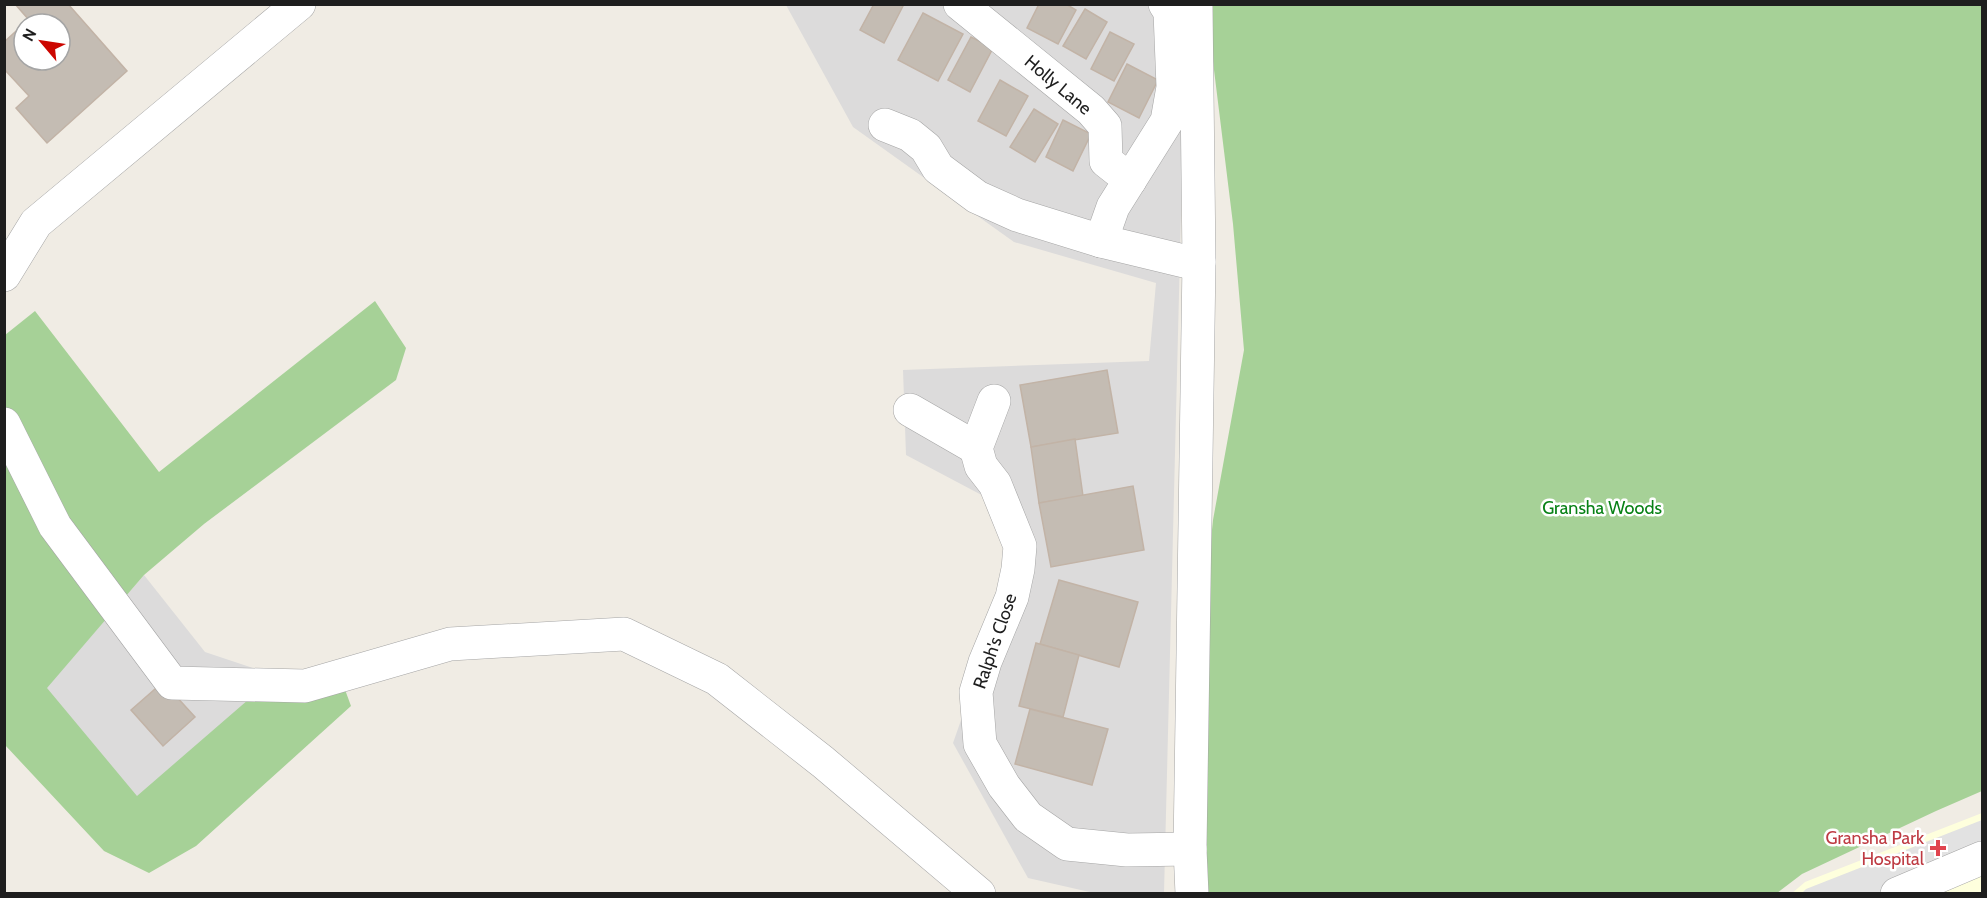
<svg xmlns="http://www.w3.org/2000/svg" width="1987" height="898" font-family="Cabin,sans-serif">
<rect width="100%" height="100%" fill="#f0ece4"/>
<g fill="#dcdbdb">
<polygon points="1180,4 1186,15 1164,893 1094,893 1028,878 953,743 1011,578 991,500 906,455 903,370 1149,361 1156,283 1014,242 853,127 786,5"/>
<polygon points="144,575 205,652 277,676 137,797 46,688"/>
</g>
<polygon fill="#feffdd" points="1982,813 1982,893 1791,894 1805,882"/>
<g fill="#a6d197">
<polygon points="1206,5 1982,5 1982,791 1936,811 1802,874 1777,893 1208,893 1200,646 1213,520 1244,350 1233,224"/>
<polygon points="375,301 406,348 396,380 204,524 144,575 47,688 137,796 264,686 340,676 351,706 196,846 149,873 104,851 5,745 5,335 35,311 159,472"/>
</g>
<polygon fill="#e2e2e2" points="1982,820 1982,858 1897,893 1801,894 1806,889"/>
<g fill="#c4bcb3" stroke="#c2b3a6" stroke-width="1.5">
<polygon points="15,4 68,4 127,71 47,143 16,108 29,96 4,69 4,42 24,24 24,60 60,60 60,24 24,24 29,20"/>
<polygon points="874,4 904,4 884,43 860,30"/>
<polygon points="1039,4 1066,4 1076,10 1058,44 1027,28"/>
<polygon points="1085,9 1107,22 1086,59 1063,46"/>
<polygon points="923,13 963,34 938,81 898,60"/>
<polygon points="1110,32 1134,44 1114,81 1091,69"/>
<polygon points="971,37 993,48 970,92 948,80"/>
<polygon points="1127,64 1158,80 1139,118 1108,102"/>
<polygon points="1000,80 1028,96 1006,136 978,121"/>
<polygon points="1034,109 1058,124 1035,162 1010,147"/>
<polygon points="1063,120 1091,134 1073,171 1046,157"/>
<polygon points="1107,370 1118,433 1031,447 1020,385"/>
<polygon points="1075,439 1083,496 1039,503 1031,447"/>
<polygon points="1133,486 1144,550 1051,567 1039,503"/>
<polygon points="1059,580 1138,602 1119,667 1040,644"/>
<polygon points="1036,643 1079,655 1063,717 1019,706"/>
<polygon points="163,682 195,717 163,746 131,710"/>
<polygon points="1030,709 1108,729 1092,785 1015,764"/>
</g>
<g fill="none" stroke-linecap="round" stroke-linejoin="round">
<defs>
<g id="minor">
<polyline points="960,4 1091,110 1105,126 1106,161 1130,180"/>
<polyline points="885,125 910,135 926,148 938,168 977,197 1017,215 1101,241 1188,262 1199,262"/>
<polyline points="1101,241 1113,207 1167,121 1173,87 1170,12 1165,4"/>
<polyline points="4,275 36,223 299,4"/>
<polyline points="994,401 976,448 981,466 995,484 1020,546 1018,569 1012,597 985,662 976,692 980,744 1004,786 1028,817 1067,844 1127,850 1190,849"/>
<polyline points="910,410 976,448"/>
<polyline points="4,424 55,526 172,683 305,686 450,644 624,634 717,679 823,762 979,894"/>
<polyline points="1192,894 1190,849 1199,262 1196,4"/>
<polyline points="1897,894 1982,858"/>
</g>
</defs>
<use href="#minor" stroke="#a5a5a5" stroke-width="34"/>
<use href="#minor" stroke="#fff" stroke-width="33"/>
</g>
<path fill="#e0444e" stroke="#fff" stroke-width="2" d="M1935 839h6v6h6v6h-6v6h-6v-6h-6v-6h6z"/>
<g text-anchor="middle" stroke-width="5" stroke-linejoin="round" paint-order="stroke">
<g font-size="18" fill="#1e1e1e" stroke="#fff">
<text transform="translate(1058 85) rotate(40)" y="6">Holly Lane</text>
<text transform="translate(995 641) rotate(-71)" y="6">Ralph's Close</text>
</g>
<g font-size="18" fill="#078115" stroke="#fff">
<text x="1602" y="514">Gransha Woods</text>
</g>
<g font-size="18" fill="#be3a42" stroke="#fff" text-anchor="end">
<text x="1924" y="844">Gransha Park<tspan x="1924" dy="21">Hospital</tspan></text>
</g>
</g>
<rect width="1987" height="898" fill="none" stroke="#1e1e1e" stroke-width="12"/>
<g transform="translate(42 42) rotate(299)"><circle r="28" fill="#ffffff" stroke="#a5a5a5" stroke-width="1.5"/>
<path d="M0-4.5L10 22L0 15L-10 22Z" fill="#cc0600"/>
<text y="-9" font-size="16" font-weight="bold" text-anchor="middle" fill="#1e1e1e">N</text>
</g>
</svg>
